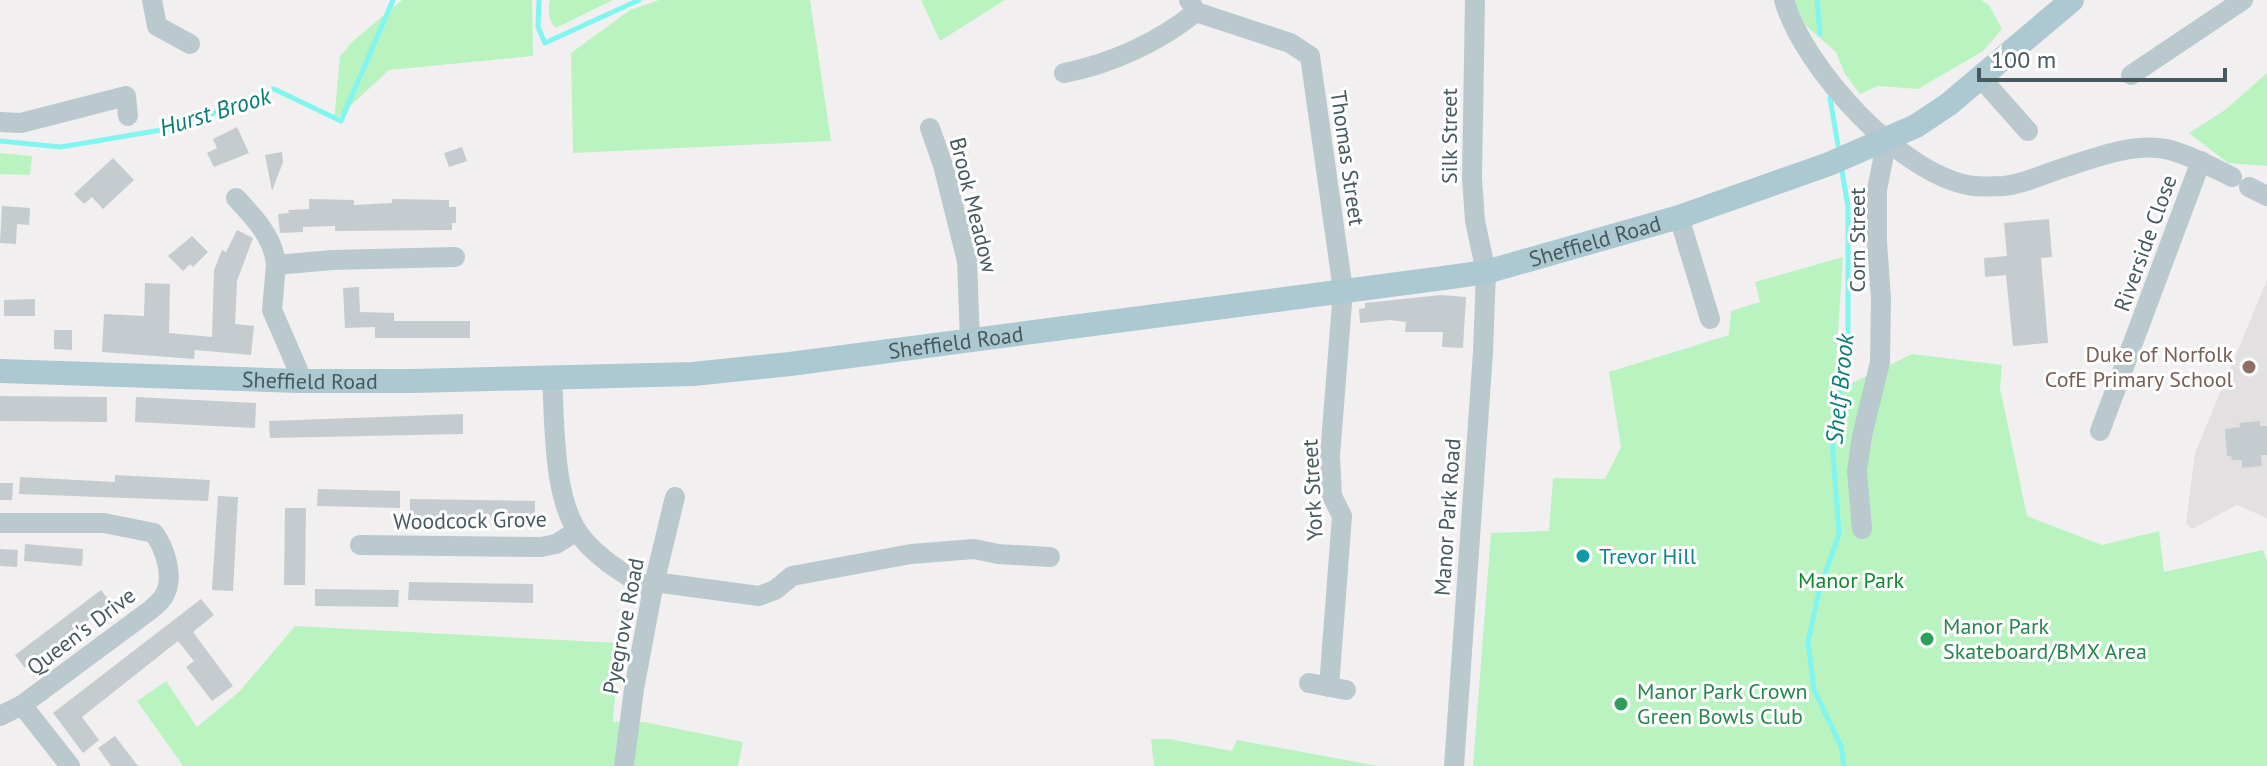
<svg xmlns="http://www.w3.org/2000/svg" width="2267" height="766" font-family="'PT Sans',sans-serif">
<rect width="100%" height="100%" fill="#f2eff0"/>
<polygon fill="#e3e0e2" points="2267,280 2267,518 2237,505 2192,529 2186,523 2195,453"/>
<g fill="#b9f4c0">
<polygon points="402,0 532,0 533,56 389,70 334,121 340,56 353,41"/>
<path d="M 550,0 L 613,0 L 556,28 C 548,21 548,10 550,0 Z"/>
<polygon points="659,0 810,0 831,141 573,153 571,53 630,10"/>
<polygon points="921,0 1005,0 940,41"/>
<polygon points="1793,0 1981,0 1989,5 2002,29 1983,51 1918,89 1878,86 1860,94 1845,74 1836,52 1805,25"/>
<polygon points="2267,73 2267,166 2228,163 2189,133 2225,110"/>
<polygon points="0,153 32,156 30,175 0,174"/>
<polygon points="1843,257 1834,392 1912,354 2002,365 2000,388 2027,516 2102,545 2159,531 2164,572 2263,550 2267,561 2267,766 1473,766 1491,533 1549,531 1553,478 1605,479 1621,447 1609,372 1729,335 1731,311 1760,302 1755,282"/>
<polygon points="295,626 619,643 613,722 644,722 743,742 738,766 183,766 137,701 166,681 197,727 240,691"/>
<polygon points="1151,739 1169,739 1232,751 1237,740 1378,766 1154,766"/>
</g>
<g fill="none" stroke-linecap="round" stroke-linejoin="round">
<g stroke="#81f6f0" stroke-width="5">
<polyline points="539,0 538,27 545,43 639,0"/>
<polyline points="1817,0 1820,34"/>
<polyline points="1830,98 1839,151"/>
<polyline points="0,141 61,147 179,127 274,89 341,121 393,0"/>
<polyline points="1841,165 1848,207 1848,344 1832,440 1839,534 1819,591 1808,642 1814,690 1841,746 1844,766"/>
</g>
</g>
<g fill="#c5ccd0">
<polygon points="237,127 249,153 214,167 207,153 217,148 213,139"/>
<polygon points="462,147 467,161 449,167 444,153"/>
<polygon points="282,152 283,162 272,191 265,155"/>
<polygon points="113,158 134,180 103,209 92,197 84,204 74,194"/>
<polygon points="309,199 354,200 354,205 392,203 392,199 449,200 449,207 456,207 456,223 452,223 452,230 335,231 335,226 303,227 303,232 280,233 278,214 289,213 288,210 309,209"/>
<polygon points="2,206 30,208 29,225 17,224 16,244 0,243"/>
<polygon points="2049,219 2052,257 2041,258 2048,343 2013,346 2006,275 1985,277 1984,258 2007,256 2004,223"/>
<polygon points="237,230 253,238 237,281 235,324 254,326 251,355 195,350 194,359 102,352 104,314 144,316 145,283 170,284 169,333 212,337 214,270 222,250 226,252"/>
<polygon points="192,236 208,252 193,267 190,264 183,271 168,256"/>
<polygon points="359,287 360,312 394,313 394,321 470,321 470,338 375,338 375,327 345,328 343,288"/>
<polygon points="1441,295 1466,297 1463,348 1442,347 1443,332 1405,332 1406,322 1390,320 1360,323 1359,309 1365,308 1365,303"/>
<polygon points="35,299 35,316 4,316 4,300"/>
<polygon points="54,330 72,330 72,350 54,349"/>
<polygon points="0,396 107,397 107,422 0,421"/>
<polygon points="136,397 256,403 255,428 135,422"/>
<polygon points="463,414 463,434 270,438 269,421"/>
<polygon points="2260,421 2260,426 2267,426 2267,455 2261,455 2262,466 2242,468 2242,460 2232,460 2231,456 2227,456 2225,429 2240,427 2239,423"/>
<polygon points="115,475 210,480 208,501 19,494 20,477 115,482"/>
<polygon points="0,483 13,483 12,500 0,500"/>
<polygon points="318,489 400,491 400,508 317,506"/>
<polygon points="218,496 238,497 233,591 212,590"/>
<polygon points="410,499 535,501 535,519 410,517"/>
<polygon points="285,508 306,508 305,585 284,585"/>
<polygon points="25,544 83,549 82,566 24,561"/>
<polygon points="0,549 18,550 17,567 0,566"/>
<polygon points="409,582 533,584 533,603 408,600"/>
<polygon points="315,589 399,590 398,607 315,606"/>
<polygon points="101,590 111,603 25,668 15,655"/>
<polygon points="201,599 214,615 193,632 233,686 212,701 186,667 194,661 178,641 82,717 99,740 83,753 53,713"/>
<polygon points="115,736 138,766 111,766 98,748"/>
</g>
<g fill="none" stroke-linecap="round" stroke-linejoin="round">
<g stroke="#b9c9ce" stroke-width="20">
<polyline points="152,0 157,26 190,44"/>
<polyline points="1189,0 1196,12 1290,43 1310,56 1343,290 1330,456 1332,496 1342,516 1329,687"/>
<path d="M 1784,0 C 1803,67 1902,177 1974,186 C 1983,187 1995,186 2004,186 C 2024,184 2044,174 2063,168 C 2094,158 2137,141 2170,150 C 2192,156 2212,167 2232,177"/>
<path d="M 1064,73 C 1111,64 1159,42 1196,12"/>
<polyline points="2131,75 2243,0"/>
<polyline points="1980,77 2028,131"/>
<polyline points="0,122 21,123 126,96 128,116"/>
<polyline points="930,128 943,165 967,261 970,341"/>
<polyline points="2249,187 2267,196"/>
<path d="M 236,198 C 254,217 274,238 276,265"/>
<polyline points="1679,217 1710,319"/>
<path d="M 552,378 C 555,423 552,503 583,539 C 590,548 601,557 610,564 C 624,573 636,584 653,588"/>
<polyline points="299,381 298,370 272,310 276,265 332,260 455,257"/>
<polyline points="2100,431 2201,161"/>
<path d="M 0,523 L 104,523 L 154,533 C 165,549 175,577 164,596 C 161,601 154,607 149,611 L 22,705 L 0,716"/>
<polyline points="1862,529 1857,471 1862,436 1880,362 1881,299 1877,242 1877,190 1887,139"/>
<polyline points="360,545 541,547 556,544 577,531"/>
<polyline points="654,582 759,596 775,590 792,576 911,554 974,549 998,554 1050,557"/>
<polyline points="1309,683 1346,690"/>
<polyline points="22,705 70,766"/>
<polyline points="624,766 634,689 653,588 675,497"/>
<polyline points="1454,766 1483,352 1486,272 1475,221 1472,178 1475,0"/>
</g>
<path stroke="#acc8d1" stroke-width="24" id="s1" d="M 0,371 L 299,381 L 413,381 L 693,374 L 790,364 L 1451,277 L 1486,272 L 1679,217 L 1829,164 L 1916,126 L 1949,104 L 2072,0"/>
</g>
<circle fill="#8d6e63" stroke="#fff" stroke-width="3" cx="2249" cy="367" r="8"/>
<circle fill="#0f9aa8" stroke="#fff" stroke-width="3" cx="1583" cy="556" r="8"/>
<g fill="#2e9e5b" stroke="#fff" stroke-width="3">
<circle cx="1927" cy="639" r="8"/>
<circle cx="1621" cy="704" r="8"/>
</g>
<g text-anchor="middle" stroke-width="6" stroke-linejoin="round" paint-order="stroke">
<g font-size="22" fill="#45595f" stroke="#fff">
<text transform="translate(1449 136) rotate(-90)" y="8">Silk Street</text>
<text transform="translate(1348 158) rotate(82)" y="8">Thomas Street</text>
<text transform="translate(974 205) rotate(76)" y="8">Brook Meadow</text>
<text transform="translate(1857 240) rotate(-90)" y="8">Corn Street</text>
<text dy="8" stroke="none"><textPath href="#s1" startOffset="1606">Sheffield Road</textPath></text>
<text transform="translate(2145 243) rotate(-70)" y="8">Riverside Close</text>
<text dy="8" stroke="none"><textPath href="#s1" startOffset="958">Sheffield Road</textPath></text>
<text dy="8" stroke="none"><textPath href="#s1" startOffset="310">Sheffield Road</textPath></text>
<text transform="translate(1312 490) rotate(-93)" y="8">York Street</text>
<text transform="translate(1447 517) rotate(-86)" y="8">Manor Park Road</text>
<text transform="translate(470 520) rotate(-1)" y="8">Woodcock Grove</text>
<text transform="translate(623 626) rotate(-79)" y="8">Pyegrove Road</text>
<text transform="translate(81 631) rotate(-37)" y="8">Queen's Drive</text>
</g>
<g font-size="22" fill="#785e54" stroke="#fff" text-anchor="end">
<text x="2233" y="362">Duke of Norfolk<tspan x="2233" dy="25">CofE Primary School</tspan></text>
</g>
<g font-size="22" fill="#0d838f" stroke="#fff" text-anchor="start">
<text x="1599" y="564">Trevor Hill</text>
</g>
<g font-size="22" fill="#0d892b" stroke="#fff">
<text x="1851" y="588">Manor Park</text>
</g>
<g font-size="22" fill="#27864d" stroke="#fff" text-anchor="start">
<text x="1943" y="634">Manor Park<tspan x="1943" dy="25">Skateboard/BMX Area</tspan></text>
<text x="1637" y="699">Manor Park Crown<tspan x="1637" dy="25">Green Bowls Club</tspan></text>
</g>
<g font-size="24" font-style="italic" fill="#067d77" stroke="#fff">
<text transform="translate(215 112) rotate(-17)" y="8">Hurst Brook</text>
<text transform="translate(1840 389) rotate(-84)" y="8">Shelf Brook</text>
</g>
</g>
<path d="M1979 68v12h246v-12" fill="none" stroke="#45595f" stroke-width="4"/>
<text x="1991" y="68" font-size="24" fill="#45595f" stroke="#ffffff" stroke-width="6" paint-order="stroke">100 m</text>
</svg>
